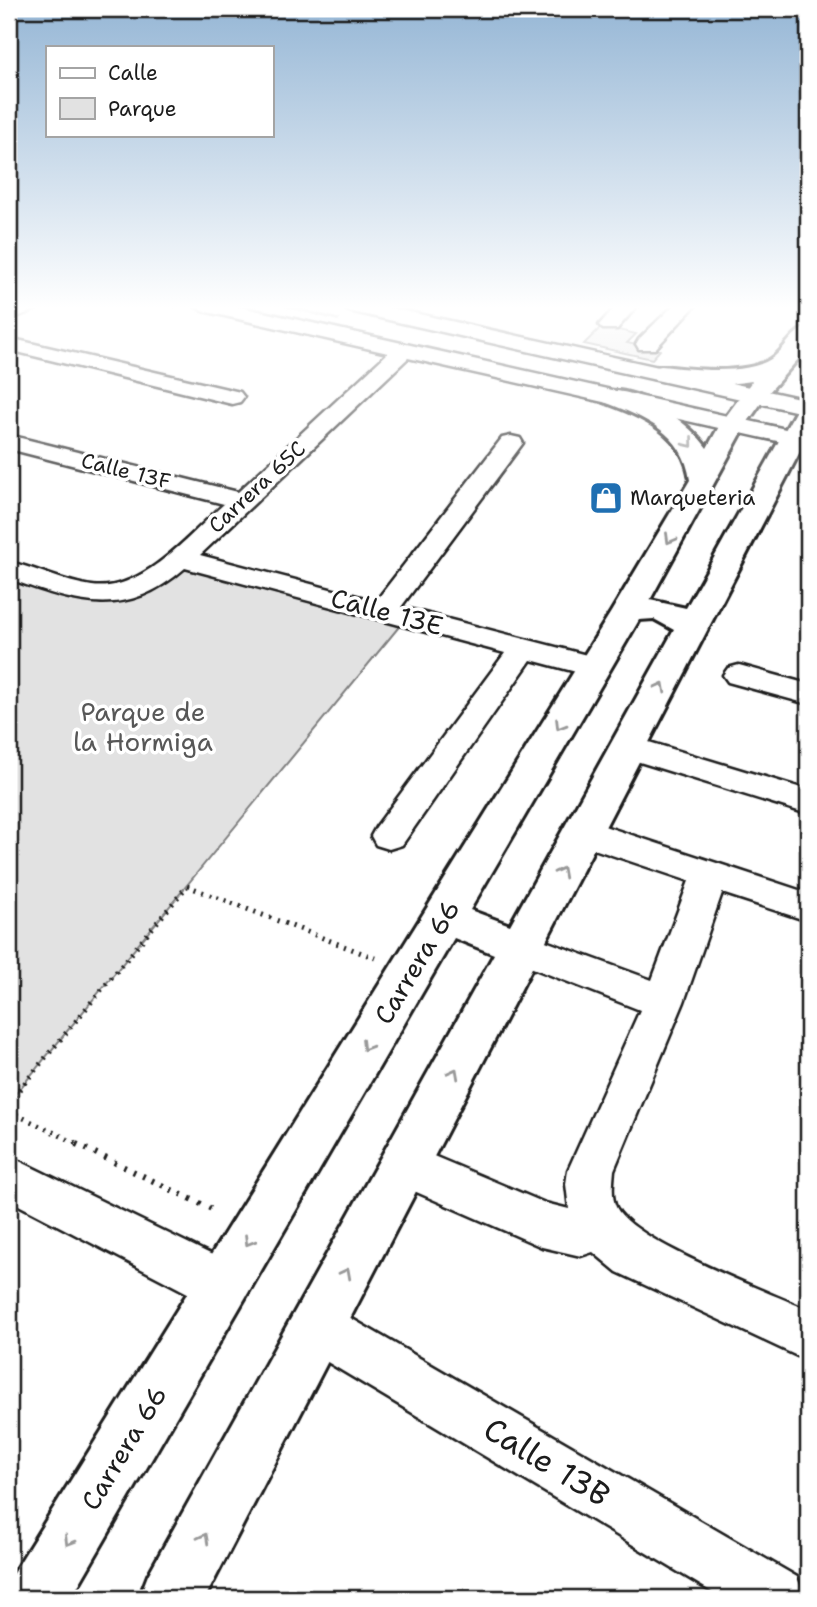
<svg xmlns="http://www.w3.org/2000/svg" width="817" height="1607" font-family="'Shantell Sans',sans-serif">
<rect width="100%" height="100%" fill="#fff"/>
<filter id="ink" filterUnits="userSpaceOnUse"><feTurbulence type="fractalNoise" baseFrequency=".0143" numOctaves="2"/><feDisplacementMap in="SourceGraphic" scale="14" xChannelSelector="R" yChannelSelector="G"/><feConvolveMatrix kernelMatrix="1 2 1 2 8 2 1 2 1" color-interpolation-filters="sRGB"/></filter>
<g filter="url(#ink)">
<g fill="#e2e2e2" stroke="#7f7f7f" stroke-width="2">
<polygon points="602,326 636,334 627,343 660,350 652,359 584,344"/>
<polygon points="179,558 407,617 9,1102 9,570 95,595 115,596"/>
</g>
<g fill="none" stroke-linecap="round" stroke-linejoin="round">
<polygon fill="#7a7a7a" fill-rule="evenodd" points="276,305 288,305 341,319 338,321"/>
<defs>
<g id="minor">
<polygon points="12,305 40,305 37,309 9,320 9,307"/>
<path d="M 193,305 L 232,305 L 808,434 L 808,448 L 408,358 L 200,555 L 376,601 L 502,438 L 511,436 L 520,438 L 523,443 L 401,607 L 606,660 L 611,667 L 606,674 L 595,677 L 531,660 L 402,845 L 389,849 L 376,845 L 371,836 L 376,827 L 505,653 L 185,568 C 125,621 77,603 9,579 L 9,562 C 37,568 63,582 92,586 C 142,593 190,534 224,504 L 9,449 L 9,435 L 238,492 L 388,353 L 203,311 Z"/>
<polygon points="339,305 378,305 808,400 808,414 349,311"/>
<polygon points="617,305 638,305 617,329 603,329 599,325"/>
<polygon points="674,305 696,305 655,349 639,349 636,344 639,339"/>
<polygon points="9,338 240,392 244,397 240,402 232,404 9,350"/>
<polygon points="739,665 808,684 808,704 728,682 723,675 728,668"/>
<polygon points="629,736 808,790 808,814 617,755 612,747 617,739"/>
<path d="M 583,819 L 808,893 L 808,921 L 722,893 L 684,1002 L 614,1170 C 613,1182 611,1196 616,1207 C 633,1242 769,1292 808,1310 L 808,1361 L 617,1272 L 593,1252 L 581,1256 L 542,1247 L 389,1180 L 382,1165 L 389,1150 L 405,1144 L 545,1203 L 569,1209 L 566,1184 L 568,1170 L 640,1010 L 507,958 L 501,947 L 507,936 L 521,932 L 652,980 L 689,881 L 570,841 L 565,832 L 570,823 Z"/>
<polygon points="9,1156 239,1268 247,1285 239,1302 222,1309 205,1302 9,1200"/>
<polygon points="317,1302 335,1309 797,1577 805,1598 722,1598 299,1345 292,1327 299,1309"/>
</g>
<path id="major" d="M 808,327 L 808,348 L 769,392 L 747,423 L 650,600 L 686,608 L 795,412 L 799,407 L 808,404 L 808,436 L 205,1598 L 139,1598 L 148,1575 L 494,954 L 454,938 L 71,1598 L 9,1598 L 9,1584 L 12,1575 L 611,612 L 690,480 C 684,433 644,417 604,402 L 600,397 L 604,392 C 636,384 690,423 707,448 L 721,423 L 752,381 C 720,386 684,386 652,378 L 649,373 L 652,368 L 661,366 C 692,369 750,377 775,356 C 787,346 793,331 808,327 ZM 654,619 L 674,630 L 510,925 L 470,910 L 639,620 Z"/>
</defs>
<use href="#minor" stroke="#1c1c1c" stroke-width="5"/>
<use href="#major" stroke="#1c1c1c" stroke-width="6"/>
<polyline stroke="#1c1c1c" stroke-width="2.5" stroke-dasharray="1 3.5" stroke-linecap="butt" points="165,305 176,308"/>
<g stroke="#1c1c1c" stroke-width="5" stroke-dasharray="2 6" stroke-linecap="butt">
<polyline points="9,1102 187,886 375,958"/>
<polyline points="9,1111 80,1145"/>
</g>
<polyline stroke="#1c1c1c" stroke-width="6" stroke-dasharray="2.5 8" stroke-linecap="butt" points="76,1144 218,1212"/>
<use href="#minor" fill="#fff" fill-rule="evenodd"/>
<use href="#major" fill="#fff" fill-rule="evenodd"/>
</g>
<defs><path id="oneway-chevron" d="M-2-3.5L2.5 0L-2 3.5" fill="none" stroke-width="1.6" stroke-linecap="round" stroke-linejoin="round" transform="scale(1.75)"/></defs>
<g stroke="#999">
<use href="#oneway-chevron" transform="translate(689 443) rotate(51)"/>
<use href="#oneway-chevron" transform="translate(670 539) rotate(120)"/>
<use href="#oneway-chevron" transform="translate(661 687) rotate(-62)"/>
<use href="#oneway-chevron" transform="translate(560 725) rotate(121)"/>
<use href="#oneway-chevron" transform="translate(561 872) rotate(-62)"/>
<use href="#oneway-chevron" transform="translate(366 1046) rotate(121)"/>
<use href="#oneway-chevron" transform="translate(454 1073) rotate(-62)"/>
<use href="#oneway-chevron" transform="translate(249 1241) rotate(121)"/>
<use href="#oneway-chevron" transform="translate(346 1273) rotate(-62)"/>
<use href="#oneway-chevron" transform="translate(204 1538) rotate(-62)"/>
<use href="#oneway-chevron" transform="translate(69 1541) rotate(121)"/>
</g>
</g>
<linearGradient id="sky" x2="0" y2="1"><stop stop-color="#95b6d5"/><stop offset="0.58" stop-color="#fff"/><stop offset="1" stop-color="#fff" stop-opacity="0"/></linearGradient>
<rect width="817" height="530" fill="url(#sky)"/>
<defs>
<symbol id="shop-square" viewBox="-11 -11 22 22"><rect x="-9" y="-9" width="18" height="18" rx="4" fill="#1f6fb2" stroke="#fff"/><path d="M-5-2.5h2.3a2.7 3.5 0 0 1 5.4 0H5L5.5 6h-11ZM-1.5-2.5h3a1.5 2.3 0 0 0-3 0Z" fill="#fff"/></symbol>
</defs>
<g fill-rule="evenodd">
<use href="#shop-square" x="587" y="479" width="38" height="38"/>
</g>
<g text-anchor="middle" stroke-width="7" stroke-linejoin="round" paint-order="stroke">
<g font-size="21" fill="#1c1c1c" stroke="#fff">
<text transform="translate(126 471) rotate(14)" y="7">Calle 13F</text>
<text transform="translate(257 487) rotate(-43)" y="7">Carrera 65C</text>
</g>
<g font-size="21" fill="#1c1c1c" stroke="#fff" text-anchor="start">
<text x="630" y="505">Marqueteria</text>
</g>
<g font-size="26" fill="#1c1c1c" stroke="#fff">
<text transform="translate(387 612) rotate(15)" y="9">Calle 13E</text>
<text transform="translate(417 962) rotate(-59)" y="9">Carrera 66</text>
<text transform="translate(124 1448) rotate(-59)" y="9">Carrera 66</text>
</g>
<g font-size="26" fill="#575757" stroke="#fff">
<text x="143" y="721">Parque de<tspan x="143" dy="30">la Hormiga</tspan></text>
</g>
<g font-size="32" fill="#1c1c1c" stroke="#fff">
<text transform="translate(547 1462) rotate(31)" y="11">Calle 13B</text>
</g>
</g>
<rect width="817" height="1607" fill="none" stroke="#fff" stroke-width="35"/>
<rect x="18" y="18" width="782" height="1572" fill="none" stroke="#1c1c1c" stroke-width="2.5" filter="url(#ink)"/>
<rect x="46" y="46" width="228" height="91" fill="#ffffff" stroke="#a4a4a4" stroke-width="2"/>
<rect x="60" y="68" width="35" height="10" fill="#ffffff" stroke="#a4a4a4" stroke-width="2"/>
<text x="108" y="80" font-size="21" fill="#1c1c1c">Calle</text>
<rect x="60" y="98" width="35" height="21" fill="#e2e2e2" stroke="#a4a4a4" stroke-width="2"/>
<text x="108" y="116" font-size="21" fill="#1c1c1c">Parque</text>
</svg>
